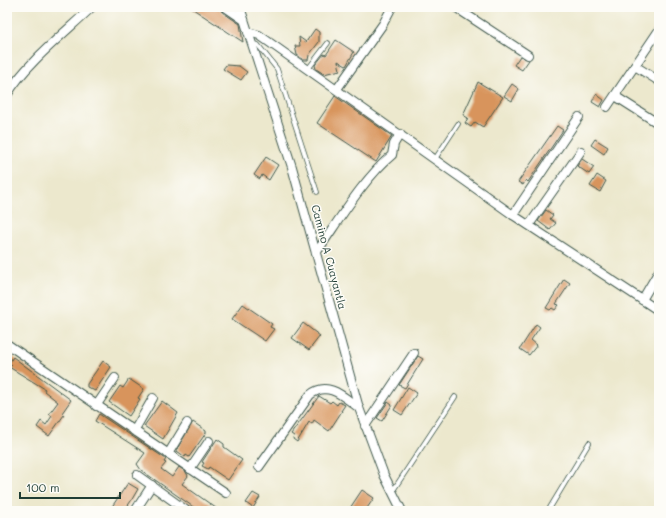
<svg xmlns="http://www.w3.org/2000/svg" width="666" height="518" font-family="Mali,sans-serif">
<rect width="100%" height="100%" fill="#fdfcf7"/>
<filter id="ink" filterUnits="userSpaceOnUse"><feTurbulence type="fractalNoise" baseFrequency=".025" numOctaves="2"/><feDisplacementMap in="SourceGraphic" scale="8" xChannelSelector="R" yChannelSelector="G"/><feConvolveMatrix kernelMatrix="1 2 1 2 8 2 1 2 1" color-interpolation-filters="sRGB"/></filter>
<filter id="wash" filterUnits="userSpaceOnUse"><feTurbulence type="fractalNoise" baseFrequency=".012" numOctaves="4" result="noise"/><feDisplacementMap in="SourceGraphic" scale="16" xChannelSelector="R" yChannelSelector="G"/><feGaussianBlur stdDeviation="0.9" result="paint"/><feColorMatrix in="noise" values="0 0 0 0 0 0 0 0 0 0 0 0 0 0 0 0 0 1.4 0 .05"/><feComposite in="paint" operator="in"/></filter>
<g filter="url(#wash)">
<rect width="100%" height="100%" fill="#ece8cd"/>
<g id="blocks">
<g fill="#d8945c">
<polygon points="190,7 220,8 222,12 240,24 243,42"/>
<polygon points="315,29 319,32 319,42 309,55 308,60 304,60 297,55 295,46 300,46 299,37 306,42"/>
<polygon points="336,40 354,52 346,66 338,61 340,70 324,74 316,69 315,65 324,54 326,55"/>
<polygon points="520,56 529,60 522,70 514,65"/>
<polygon points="226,65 239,66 247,72 241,80 223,69"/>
<polygon points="478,82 503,97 483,127 475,122 471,127 465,123 468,118 463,115"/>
<polygon points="512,84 519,89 512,101 504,96"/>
<polygon points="596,94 604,100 600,107 592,102"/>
<polygon points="335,96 392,136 376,162 317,123"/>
<polygon points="557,126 563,130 528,182 526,180 523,185 518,182"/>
<polygon points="595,139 608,147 604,154 591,145"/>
<polygon points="266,157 278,165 269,180 262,175 260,179 254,175"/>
<polygon points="582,159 594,167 589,174 577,166"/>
<polygon points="597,175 606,181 600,192 590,186"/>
<polygon points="546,210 553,215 550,219 556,223 550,230 538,221"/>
<polygon points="564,279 570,283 556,304 559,305 555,310 552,308 550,310 546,308"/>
<polygon points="243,304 272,324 270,327 274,329 265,341 232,319"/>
<polygon points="303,323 320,336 309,350 292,338"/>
<polygon points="536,324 540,327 531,340 537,345 529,355 520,349"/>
<polygon points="418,356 423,359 405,388 399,385"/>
<polygon points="13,357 71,400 62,413 64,415 49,436 37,427 41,421 46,425 52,416 49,414 58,402 44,391 45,389 9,367 12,365 9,363"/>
<polygon points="103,361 111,367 95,391 87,387 87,384"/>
<polygon points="129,379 144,389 138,398 140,399 129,416 109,402 120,386 123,388"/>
<polygon points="408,387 417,393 402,415 394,410"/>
<polygon points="319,396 330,403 332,401 337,405 339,402 345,405 341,411 342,411 329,431 314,420 312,424 309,422 297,442 293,439 294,436 291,434"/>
<polygon points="162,401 178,413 163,439 144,426"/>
<polygon points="388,402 392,405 382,421 377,418"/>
<polygon points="99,414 166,459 164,462 166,463 161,469 172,477 179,467 186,472 188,476 182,484 220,511 199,511 141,470 137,464 145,453 95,421"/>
<polygon points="193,422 206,431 206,433 189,457 186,455 185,457 177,451 177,449"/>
<polygon points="217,439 224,444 224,447 242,460 228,480 209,467 208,469 202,466 204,463 202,462"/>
<polygon points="128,483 138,489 131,501 124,511 109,511"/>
<polygon points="362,490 374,498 365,511 348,511"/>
<polygon points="253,493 260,497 253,508 246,503"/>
</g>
</g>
</g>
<g filter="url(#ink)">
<use href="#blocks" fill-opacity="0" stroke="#3e574b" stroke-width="1"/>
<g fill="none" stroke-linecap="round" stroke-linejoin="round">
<defs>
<g id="lane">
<polyline points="253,44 258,45 277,69 317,192"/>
<polyline points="308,69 328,43"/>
<polyline points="435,159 458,124"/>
<polyline points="392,492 455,397"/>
<polyline points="548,511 589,443"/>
</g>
<g id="street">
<polyline points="225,7 244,20"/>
<polyline points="240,7 292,167 359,408 384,475 402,511"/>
<polyline points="455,7 528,55"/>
<polyline points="248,32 259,35 513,215 659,311"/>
<polyline points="635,66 659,81"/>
<polyline points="337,89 383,24 392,7"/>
<path d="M 7,95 C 24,65 67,31 92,7"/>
<polyline points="615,96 659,124"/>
<polyline points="607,107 659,30"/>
<polyline points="513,215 579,117"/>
<polyline points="529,225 581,151"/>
<path d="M 316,253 C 338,222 363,179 392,155 L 394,144 L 400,134"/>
<polyline points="642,300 659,271"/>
<polyline points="7,344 226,493"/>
<polyline points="96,406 115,378"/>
<polyline points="365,426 414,353"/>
<polyline points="134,431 153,398"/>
<polyline points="168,454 187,423"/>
<path d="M 259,467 L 310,395 C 328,380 344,397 359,408"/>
<polyline points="190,469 209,441"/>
<polyline points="137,475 187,511"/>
<polyline points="135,511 152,485"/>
</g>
</defs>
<use href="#lane" stroke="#3e574b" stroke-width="5.5"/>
<use href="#street" stroke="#3e574b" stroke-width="10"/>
<use href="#lane" stroke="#fff" stroke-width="4"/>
<use href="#street" stroke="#fff" stroke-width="8"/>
</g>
</g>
<g text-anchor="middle" stroke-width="3" stroke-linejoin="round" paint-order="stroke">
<g font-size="11" fill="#1f3d34" stroke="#fdfcf7">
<text transform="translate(329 257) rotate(75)" y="4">Camino A Cuayantla</text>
</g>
</g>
<rect width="666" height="518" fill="none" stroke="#fdfcf7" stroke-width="24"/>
<path d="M20 492v6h100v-6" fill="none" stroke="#1f3d34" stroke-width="2"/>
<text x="26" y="492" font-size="12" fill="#1f3d34" stroke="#fdfcf7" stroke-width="3" paint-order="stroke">100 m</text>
</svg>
